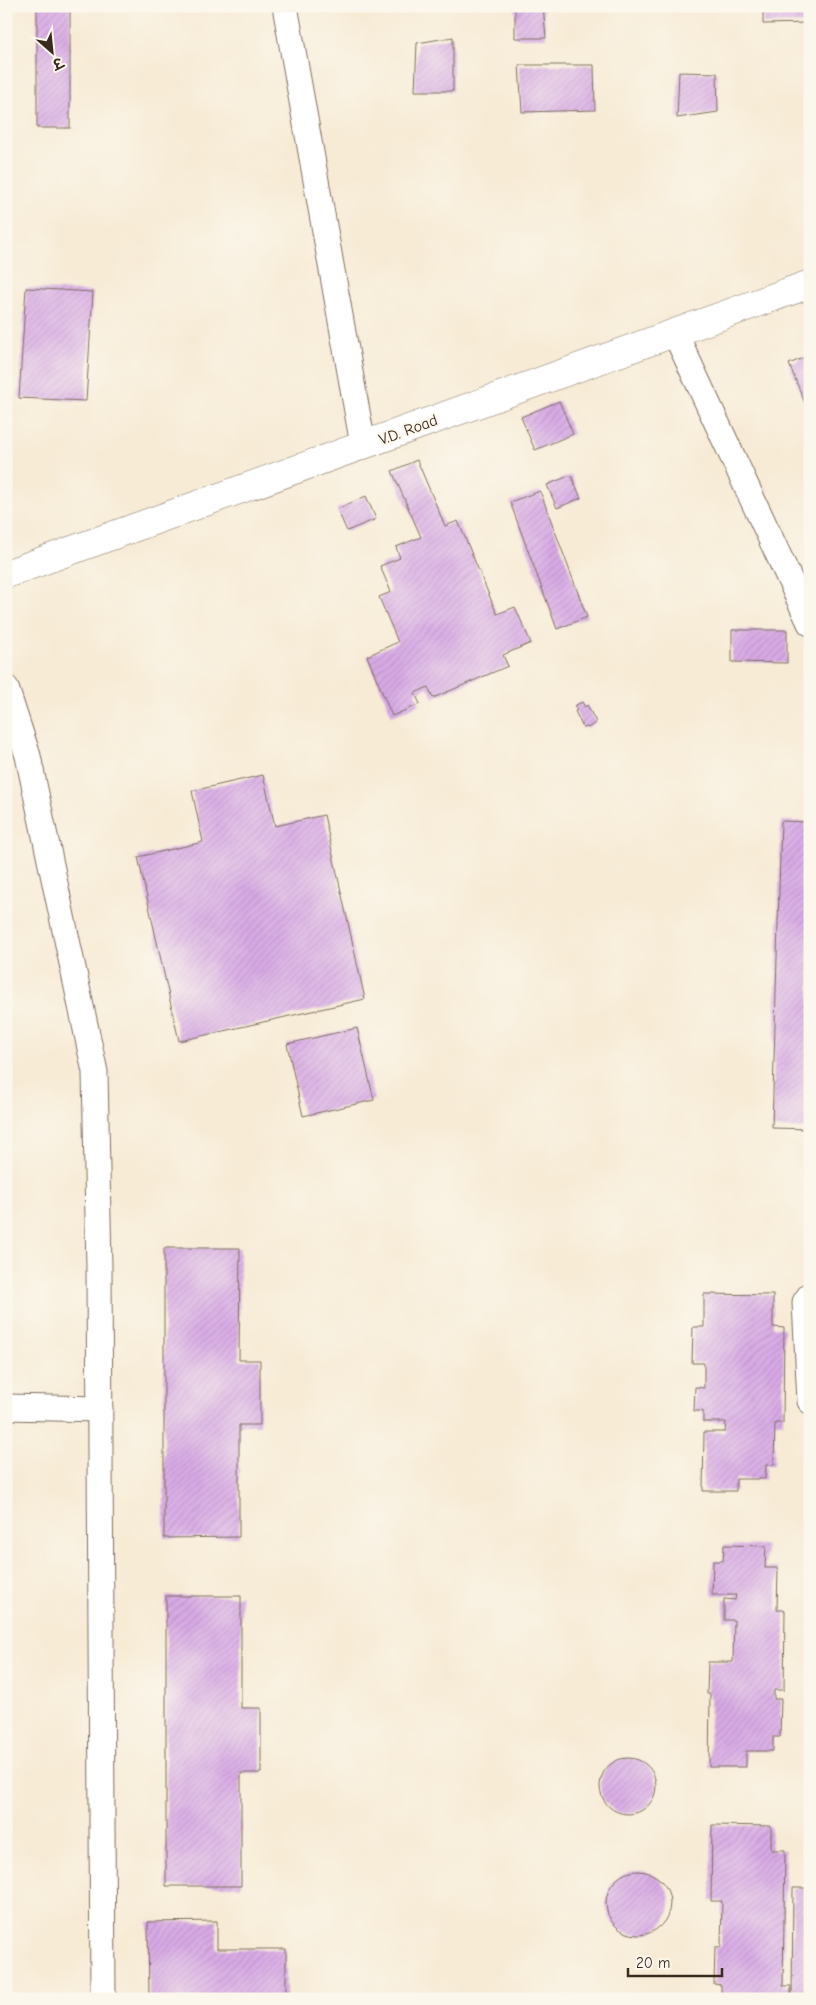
<svg xmlns="http://www.w3.org/2000/svg" width="816" height="2005" font-family="'Comic Neue','Playpen Sans Deva',sans-serif">
<defs>
<pattern id="building-hatch" width="6" height="6" patternUnits="userSpaceOnUse" patternTransform="scale(1.25)"><rect width="6" height="6" fill="#d8aae6"/><path d="M-1 1l2-2M0 6l6-6M5 7l2-2" fill="none" stroke="#ba92c5"/></pattern>
</defs>
<rect width="100%" height="100%" fill="#fbf7ec"/>
<filter id="ink" filterUnits="userSpaceOnUse"><feTurbulence type="fractalNoise" baseFrequency=".02" numOctaves="2"/><feDisplacementMap in="SourceGraphic" scale="10" xChannelSelector="R" yChannelSelector="G"/><feConvolveMatrix kernelMatrix="1 2 1 2 8 2 1 2 1" color-interpolation-filters="sRGB"/></filter>
<filter id="wash" filterUnits="userSpaceOnUse"><feTurbulence type="fractalNoise" baseFrequency=".0096" numOctaves="4" result="noise"/><feDisplacementMap in="SourceGraphic" scale="20" xChannelSelector="R" yChannelSelector="G"/><feGaussianBlur stdDeviation="1.12" result="paint"/><feColorMatrix in="noise" values="0 0 0 0 0 0 0 0 0 0 0 0 0 0 0 0 0 1.4 0 .05"/><feComposite in="paint" operator="in"/></filter>
<g filter="url(#wash)">
<rect width="100%" height="100%" fill="#f7ebd6"/>
<g id="blocks">
<g fill="url(#building-hatch)">
<rect x="37" y="6" width="33" height="122"/>
<polygon points="515,6 543,6 546,38 515,38"/>
<polygon points="763,6 810,6 810,23 763,24"/>
<polygon points="453,37 453,91 415,91 417,43"/>
<polygon points="519,65 594,65 595,110 522,112"/>
<polygon points="679,72 717,73 718,112 677,118"/>
<polygon points="26,288 93,292 86,401 19,398"/>
<polygon points="810,355 810,407 807,408 789,364"/>
<polygon points="559,401 573,434 535,450 521,417"/>
<polygon points="417,460 445,526 458,521 497,614 515,607 531,643 503,655 508,666 433,698 428,687 415,693 420,704 392,716 367,656 398,642 379,597 391,592 380,566 400,558 396,547 421,537 392,471"/>
<polygon points="571,475 581,498 557,508 547,485"/>
<polygon points="540,491 587,617 557,629 510,502"/>
<polygon points="366,496 376,519 347,531 337,509"/>
<polygon points="732,630 787,630 787,663 732,662"/>
<polygon points="582,702 585,707 587,705 596,722 588,728 587,727 583,728 575,711 577,710 574,706"/>
<polygon points="263,775 275,826 324,815 365,999 179,1041 138,857 203,842 192,791"/>
<polygon points="781,821 810,822 810,1129 772,1128"/>
<polygon points="357,1028 374,1100 303,1116 287,1044"/>
<polygon points="164,1248 240,1248 239,1360 260,1360 260,1425 239,1425 239,1537 164,1538"/>
<polygon points="704,1294 773,1295 773,1327 784,1328 783,1423 775,1423 774,1465 766,1465 765,1479 736,1479 736,1491 703,1491 704,1432 725,1432 726,1422 703,1422 703,1411 694,1411 695,1387 704,1388 704,1363 692,1363 693,1327 704,1327"/>
<polygon points="724,1545 766,1546 765,1568 778,1568 777,1610 785,1610 784,1690 774,1690 774,1699 781,1699 780,1737 773,1737 773,1751 746,1751 746,1767 709,1767 710,1694 707,1694 708,1662 733,1662 734,1620 724,1620 724,1599 735,1600 736,1595 712,1595 713,1561 723,1561"/>
<polygon points="166,1596 241,1596 241,1708 261,1708 261,1773 241,1773 241,1886 166,1886"/>
<circle cx="628" cy="1786" r="28"/>
<polygon points="712,1825 771,1826 771,1850 785,1850 783,1986 791,1986 791,1999 721,1999 721,1985 714,1984 715,1947 721,1947 722,1901 711,1901"/>
<circle cx="638" cy="1903" r="32"/>
<polygon points="793,1888 810,1888 810,1999 792,1999"/>
<polygon points="217,1921 217,1949 286,1949 286,1999 149,1999 148,1922"/>
</g>
</g>
</g>
<g filter="url(#ink)">
<use href="#blocks" fill-opacity="0" stroke="#7d6e5e" stroke-width="1"/>
<g fill="none" stroke-linecap="round" stroke-linejoin="round">
<defs>
<g id="street">
<polyline points="285,6 363,445"/>
<polyline points="675,333 810,623"/>
<polyline points="6,688 28,756 95,1072 99,1268 103,1999"/>
<polyline points="810,1295 805,1302 810,1401"/>
<polyline points="6,1407 100,1409"/>
</g>
<polyline id="secondary" points="6,574 810,284"/>
</defs>
<use href="#street" stroke="#7d6e5e" stroke-width="27"/>
<use href="#secondary" stroke="#7d6e5e" stroke-width="29"/>
<use href="#street" stroke="#fff" stroke-width="25"/>
<use href="#secondary" stroke="#fff" stroke-width="28"/>
</g>
</g>
<g text-anchor="middle" stroke-width="4" stroke-linejoin="round" paint-order="stroke">
<g font-size="16" fill="#3b2a1e" stroke="#fbf7ec">
<text transform="translate(408 429) rotate(-20)" y="6">V.D. Road</text>
</g>
</g>
<rect width="816" height="2005" fill="none" stroke="#fbf7ec" stroke-width="25"/>
<g transform="translate(52 52) rotate(153)" stroke="#fbf7ec" stroke-width="4" paint-order="stroke">
<path d="M0-4L9 19L0 12L-9 19Z" fill="#3b2a1e"/>
<text y="-8" font-size="14" font-weight="bold" text-anchor="middle" fill="#3b2a1e">उ</text>
</g>
<path d="M628 1968v8h94v-8" fill="none" stroke="#3b2a1e" stroke-width="2.5"/>
<text x="636" y="1968" font-size="15" fill="#3b2a1e" stroke="#fbf7ec" stroke-width="4" paint-order="stroke">20 m</text>
</svg>
